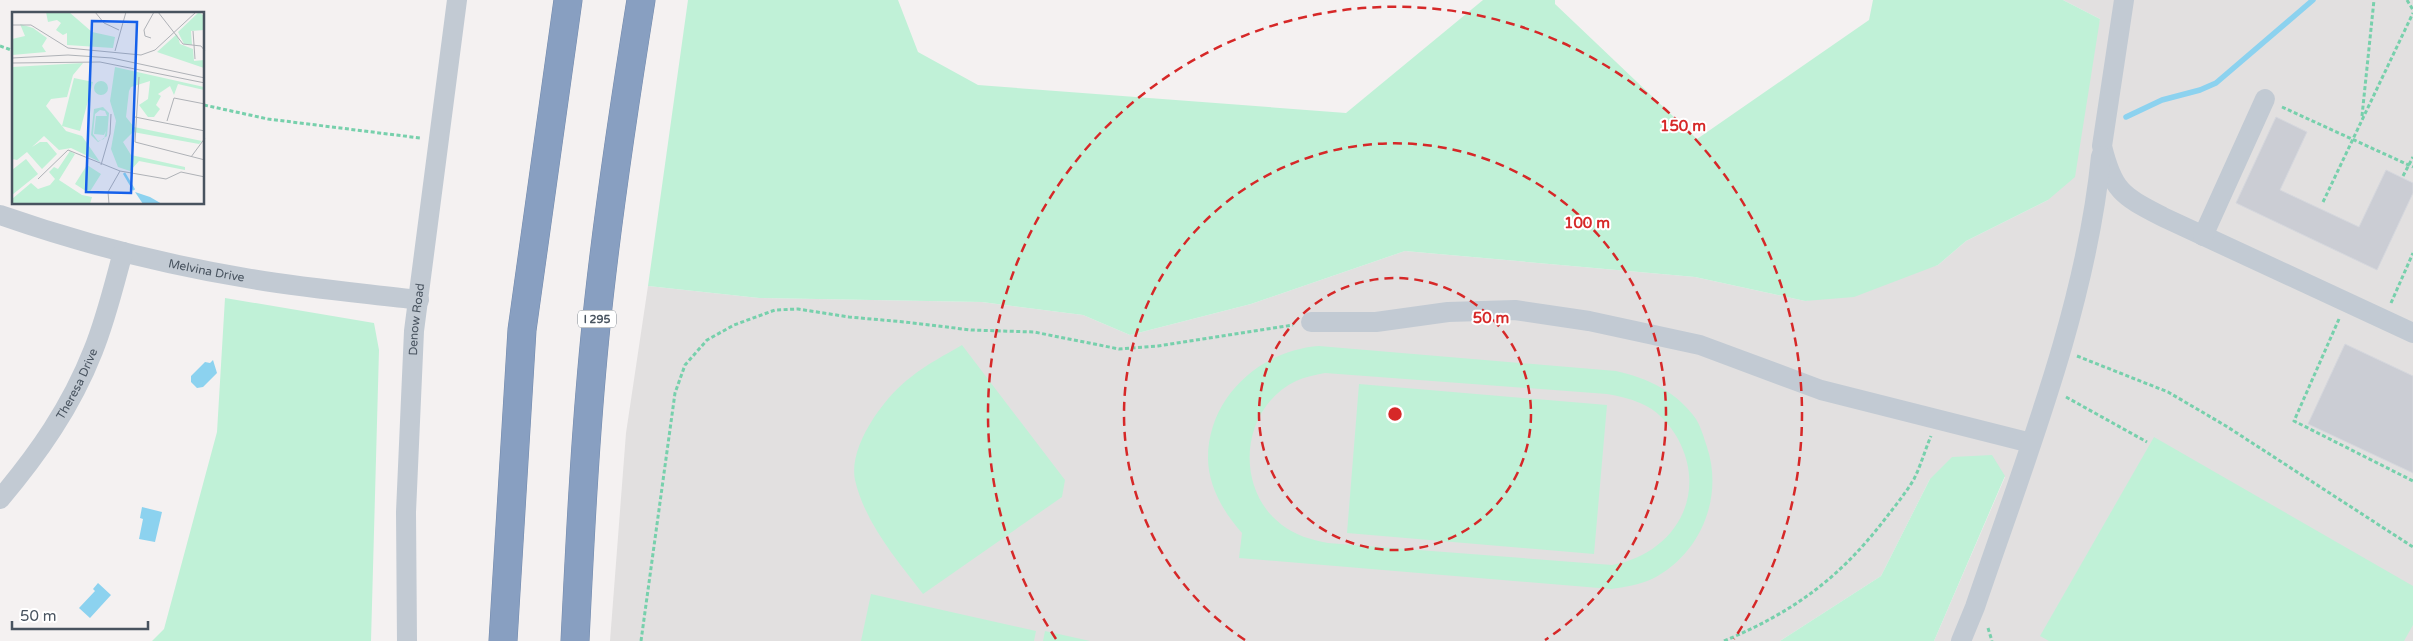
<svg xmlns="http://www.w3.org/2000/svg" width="2413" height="641" font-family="'Varela Round',sans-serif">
<rect width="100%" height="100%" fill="#f4f1f1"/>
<polygon fill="#e2e0e0" points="2063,0 2413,0 2413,641 1934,641 2005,477 1930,479 1881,576 1780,641 610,641 626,433 648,286 759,298 982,302 1083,315 1130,335 1251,304 1405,251 1695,277 1805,301 1938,265 1966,241 2048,200 2100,19"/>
<g fill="#c0f1d7" fill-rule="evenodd">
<polygon points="688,0 898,0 918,52 978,85 1346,113 1483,0 1555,0 1555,4 1697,139 1869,20 1873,0 2063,0 2100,19 2075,177 2048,200 1966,241 1938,265 1854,297 1805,301 1695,277 1405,251 1251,304 1130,335 1083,315 982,302 759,298 648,286"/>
<polygon points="225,298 374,323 379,350 371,641 152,641 164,629 217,432"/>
<path d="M 962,345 L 1065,480 L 1062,497 L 923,594 C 897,560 865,523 855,480 C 848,446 885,396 911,377 C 927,364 945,355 962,345 Z"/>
<path d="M 1319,346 L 1616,371 C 1648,378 1677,392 1696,419 C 1701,427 1704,438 1707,447 C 1724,498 1700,555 1652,579 C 1639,585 1625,587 1611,589 L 1239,558 L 1242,533 C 1224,513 1208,486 1208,458 C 1208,397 1261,350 1319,346 ZM 1325,373 L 1607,394 C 1618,396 1629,398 1640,403 C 1656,409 1670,424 1678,439 C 1709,497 1673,554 1612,565 L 1328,543 C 1311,540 1295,535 1282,525 C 1234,489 1240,408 1296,381 C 1305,377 1315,375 1325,373 Z"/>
<polygon points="1359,384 1607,405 1594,554 1347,533"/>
<polygon points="2154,437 2413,586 2413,625 2404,641 2049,641 2040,636"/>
<polygon points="1992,455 2005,476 1934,641 1780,641 1881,576 1930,479 1952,457"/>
<polygon points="871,594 1036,631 1034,641 861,641"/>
<polygon points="1045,631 1090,641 1043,641"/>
</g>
<g fill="#8cd2ef">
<polygon points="213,360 217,373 203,387 197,388 191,382 191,376 205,362 210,363"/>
<polygon points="142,507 162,512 155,542 139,539 143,519 140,518"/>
<polygon points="98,583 111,595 90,618 79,608 95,591 93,589"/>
</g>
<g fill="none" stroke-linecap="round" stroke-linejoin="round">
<polyline stroke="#8cd2ef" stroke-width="5.5" points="2126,117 2162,100 2200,90 2216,83 2313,0"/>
</g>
<g fill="#cbcdd4" stroke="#d5d7dd">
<polygon points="2276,117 2307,132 2280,190 2359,227 2386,170 2413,183 2413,193 2377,270 2236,203"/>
<polygon points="2345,344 2413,376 2413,473 2308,424"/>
</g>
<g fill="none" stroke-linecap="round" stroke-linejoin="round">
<defs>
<g id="highway">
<polyline points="503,641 522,330 568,0"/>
<path d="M 575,641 C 580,539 585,438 595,336 C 606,224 623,112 641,0"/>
</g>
</defs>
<use href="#highway" stroke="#738aac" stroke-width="29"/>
<g stroke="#77d0ac" stroke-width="3" stroke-dasharray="4 2.5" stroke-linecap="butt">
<polyline points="2407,0 2413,10"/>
<polyline points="0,46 14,51"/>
<polyline points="204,105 268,119 420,138"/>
<polyline points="2282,107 2413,167"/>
<polyline points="2362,116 2374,0"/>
<polyline points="2403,176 2413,157"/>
<polyline points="2323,202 2413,13"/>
<polyline points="2391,303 2413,253"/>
<polyline points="2339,319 2294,421 2413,481"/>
<polyline points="2077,356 2168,392 2226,426 2413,547"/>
<polyline points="2066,397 2147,442"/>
<polyline points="1988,628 1992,641"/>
<polyline points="641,641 675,393 685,365 707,340 734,325 775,310 798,309 849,317 905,322 971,330 1034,332 1119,349 1158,346 1293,325"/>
<path d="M 1724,641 C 1793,612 1839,579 1885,519 C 1895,506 1906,493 1914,479 C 1921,465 1925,450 1931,436"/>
</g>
<g stroke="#c2cad3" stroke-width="20">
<path d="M 2124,0 L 2102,146 C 2113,192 2123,196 2163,217 L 2413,333"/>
<path id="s1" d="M 0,215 C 80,243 162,264 246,278 C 303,288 361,293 419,300"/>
<polyline points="2203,236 2265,99"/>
<polyline points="1311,322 1376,322 1448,312 1515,310 1589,321 1700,345 1821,390 2031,443"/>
<path id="s2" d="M 0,499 C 38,454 71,407 93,351 C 106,319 114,285 123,252"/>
<path id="s3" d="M 407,641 L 406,512 L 414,331 L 457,0"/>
<path d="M 1961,641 L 1975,607 C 2024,462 2086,309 2101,156"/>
</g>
<use href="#highway" stroke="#889fc1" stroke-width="28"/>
</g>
<g fill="none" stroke="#d62828" stroke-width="2.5" stroke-dasharray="9 6">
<circle cx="1395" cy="414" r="136"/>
<path d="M1245 640A271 271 0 1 1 1545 640"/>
<path d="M1056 639A407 407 0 1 1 1734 639"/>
</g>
<g text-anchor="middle" stroke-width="4" stroke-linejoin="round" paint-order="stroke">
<rect fill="#fff" stroke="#7f878f" stroke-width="1" x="578" y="310.5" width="38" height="17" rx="4"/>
<g font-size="11" font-weight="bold" fill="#48535f">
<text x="597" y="323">I 295</text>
</g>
<g font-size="12" fill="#48535f" stroke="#fff">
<text dy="4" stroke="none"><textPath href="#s1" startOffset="214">Melvina Drive</textPath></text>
<text dy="4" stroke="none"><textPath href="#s3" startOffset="322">Denow Road</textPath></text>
<text dy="4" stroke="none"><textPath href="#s2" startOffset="139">Theresa Drive</textPath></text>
</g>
</g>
<g transform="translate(12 12)">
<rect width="192" height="192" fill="#f4f1f1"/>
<path d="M 34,0 L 57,0 L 80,20 L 103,25 L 101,36 L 55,33 L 55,21 L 51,23 L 44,18 L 49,11 L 45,8 L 36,10 ZM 187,0 L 192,4 L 192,18 L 179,19 L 180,33 L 172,32 L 166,20 ZM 8,12 L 21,16 L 35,26 L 30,34 L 34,40 L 0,43 L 0,27 L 13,24 ZM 165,22 L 168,32 L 181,37 L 182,49 L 192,48 L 192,56 L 145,40 ZM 71,51 L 61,63 L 55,85 L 39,87 L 34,94 L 50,114 L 62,66 L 81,70 L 68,119 L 50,114 L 54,119 L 70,124 L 88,150 L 59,136 L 47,138 L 32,124 L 20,135 L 28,130 L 35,130 L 45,142 L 30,157 L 15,140 L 5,148 L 0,147 L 0,55 ZM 103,55 L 192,75 L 192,78 L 166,72 L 162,83 L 158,74 L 146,82 L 149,84 L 144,93 L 148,97 L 142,105 L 136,105 L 127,93 L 136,87 L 138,69 L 119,75 L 117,79 L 114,105 L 122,115 L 190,129 L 187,132 L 121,120 L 111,130 L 119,143 L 173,155 L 173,158 L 127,149 L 118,159 L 106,155 L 99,137 L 104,109 L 98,89 ZM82 76a7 7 0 1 1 14 0a7 7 0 1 1-14 0ZM 91,95 L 97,101 L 95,124 L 86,130 L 79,123 L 82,97 ZM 88,98 L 93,99 L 95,104 L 84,104 L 82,122 L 92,123 L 94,119 L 92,127 L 86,129 L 81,122 L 83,102 ZM 58,139 L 63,142 L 47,168 L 70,183 L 80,185 L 78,192 L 0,192 L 0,187 L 19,171 L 26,177 L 38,173 L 43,167 L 37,160 L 42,155 L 46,157 ZM 14,147 L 26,162 L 0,183 L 0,158 ZM 75,153 L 89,162 L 77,181 L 63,172 Z" fill="#c0f1d7" fill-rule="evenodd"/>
<path d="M 123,180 L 138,185 L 150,192 L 131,192 Z" fill="#8cd2ef"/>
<path fill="none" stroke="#8cd2ef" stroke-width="2.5" d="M 112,161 L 122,178"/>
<path fill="none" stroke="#afb2b7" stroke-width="1" d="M 83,0 L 92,11 L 107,18M 146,0 L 171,32 L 189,34 L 193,39M 0,13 L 19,13 L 56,36 L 129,43 L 143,38 L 184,0M 181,19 L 183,47M 139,26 L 133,24 L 132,18 L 142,0M 103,39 L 114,0M 0,46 L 56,43 L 100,46 L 193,66M 0,51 L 88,50 L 193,71M 127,65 L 123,130 L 193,148M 123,105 L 193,119M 155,109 L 162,86 L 193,92M 179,145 L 193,126M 89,153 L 98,122 L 99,102M 26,167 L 56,138 L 108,159M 97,192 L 96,180 L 108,159 L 154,167 L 169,160 L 193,165"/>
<path fill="#1560ea" fill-opacity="0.15" stroke="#1560ea" stroke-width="2.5" d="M 80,9 L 125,10 L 119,181 L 74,180 Z"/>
<rect width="192" height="192" fill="none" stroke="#48535f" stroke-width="2.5"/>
</g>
<circle cx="1395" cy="414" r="8" fill="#d62828" stroke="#fff" stroke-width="2.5"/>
<g font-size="15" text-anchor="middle" font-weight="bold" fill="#d62828" stroke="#fff" stroke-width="4" stroke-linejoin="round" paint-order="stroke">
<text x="1683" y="131">150 m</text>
<text x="1587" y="228">100 m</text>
<text x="1491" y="323">50 m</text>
</g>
<path d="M12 621v8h136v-8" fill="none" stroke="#48535f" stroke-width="2.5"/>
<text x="20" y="621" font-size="15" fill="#48535f" stroke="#ffffff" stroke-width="4" paint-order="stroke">50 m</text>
</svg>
